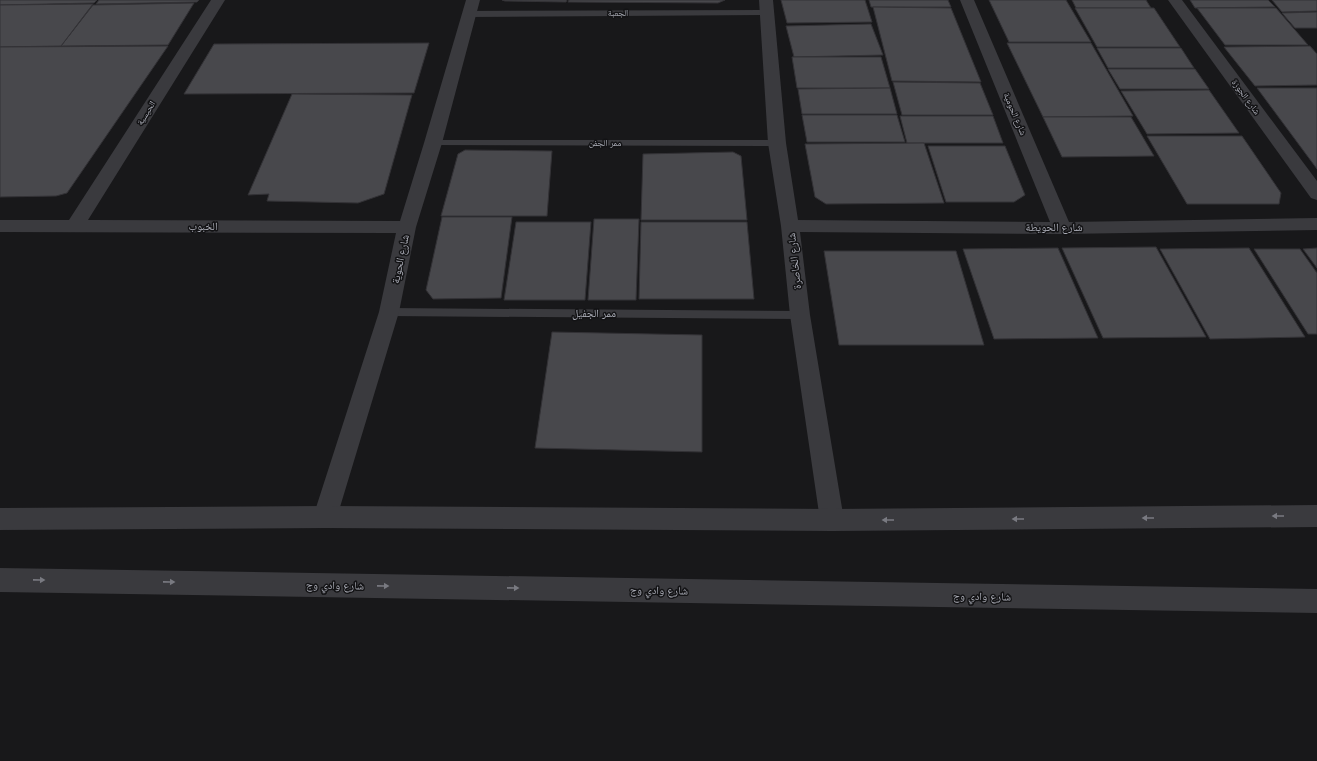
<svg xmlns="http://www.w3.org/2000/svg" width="1317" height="761" font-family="Helvetica,'Noto Naskh Arabic',sans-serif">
<rect width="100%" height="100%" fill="#18181a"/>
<g fill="#48484c" stroke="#333236">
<polygon points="0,0 97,0 94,3 0,5"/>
<polygon points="99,0 199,0 197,2 96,4"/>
<polygon points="502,0 567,0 566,2 505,1"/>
<polygon points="569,0 725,0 718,3 568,2"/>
<polygon points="781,0 865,0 872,22 787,23"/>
<polygon points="869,0 948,0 951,7 871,7"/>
<polygon points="989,0 1066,0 1091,42 1009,42"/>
<polygon points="1072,0 1146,0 1151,8 1076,8"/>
<polygon points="1190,0 1268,0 1275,7 1195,8"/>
<polygon points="1272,0 1317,0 1317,11 1282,12"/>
<polygon points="194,3 168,45 61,46 93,5"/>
<polygon points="93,4 61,46 0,47 0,5"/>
<polygon points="873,7 951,8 981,82 892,81"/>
<polygon points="1075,8 1154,8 1180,47 1097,47"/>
<polygon points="1197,8 1276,8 1308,45 1225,45"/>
<polygon points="1317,12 1317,28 1295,28 1282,13"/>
<polygon points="871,24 883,55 794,57 786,26"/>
<polygon points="429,43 414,93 184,94 214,44"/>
<polygon points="1007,43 1091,43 1133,116 1043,117"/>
<polygon points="168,46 67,193 56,196 0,197 0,47"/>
<polygon points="1310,46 1317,54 1317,85 1255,86 1224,47"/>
<polygon points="1097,48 1181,48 1194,68 1108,68"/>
<polygon points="792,57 881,57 890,88 797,88"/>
<polygon points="1108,69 1195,69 1209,89 1120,89"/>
<polygon points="893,82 980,83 993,115 902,115"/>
<polygon points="890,88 897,114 802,114 798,89"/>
<polygon points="1257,88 1317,88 1317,169"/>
<polygon points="1209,90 1239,133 1147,134 1121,91"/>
<polygon points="292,94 412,95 384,194 358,203 267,201 269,194 248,195"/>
<polygon points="802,115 897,115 905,142 807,142"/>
<polygon points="900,116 993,116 1003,143 907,143"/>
<polygon points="1043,117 1131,117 1154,156 1062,157"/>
<polygon points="1147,136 1242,136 1281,193 1279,204 1187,204"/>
<polygon points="924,143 944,203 826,204 815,197 805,144"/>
<polygon points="928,146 1005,146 1025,195 1014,202 946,202"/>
<polygon points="465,150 552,151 547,216 441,216 458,154"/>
<polygon points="733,152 741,156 747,220 641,220 643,154"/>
<polygon points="442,217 512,217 501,298 433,299 426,290"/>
<polygon points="594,219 639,219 636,300 588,300"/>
<polygon points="516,222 591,222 585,300 504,300"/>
<polygon points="641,222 747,222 754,299 639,299"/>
<polygon points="1156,247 1206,337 1103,338 1062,248"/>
<polygon points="1058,248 1098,338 994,339 963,249"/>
<polygon points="1249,248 1305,337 1210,339 1160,249"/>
<polygon points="1317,248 1317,268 1303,249"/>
<polygon points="1254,249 1300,249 1317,273 1317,334 1308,334"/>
<polygon points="824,251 956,251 984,345 839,345"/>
<polygon points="552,332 702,335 702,452 535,448"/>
</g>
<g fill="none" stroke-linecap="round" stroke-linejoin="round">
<g fill="#3a3a3e" fill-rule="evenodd">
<polygon points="768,10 771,11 772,13 771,15 468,17 464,14 468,11"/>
<polygon points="433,140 777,140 782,143 777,146 429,145 428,143 429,141"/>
<polygon points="389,308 800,311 804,312 806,315 804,318 800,319 389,316 385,315 383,312 385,309"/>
</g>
<g fill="#3a3a3e" fill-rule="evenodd">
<polygon points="211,0 225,0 88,220 400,221 424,143 466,0 480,0 442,143 416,227 399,312 337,517 334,524 325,528 316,524 313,517 379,312 396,233 0,232 0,220 69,220"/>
<polygon points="759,0 773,0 786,143 798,220 1050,222 960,0 974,0 1069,222 1317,218 1317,230 1062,234 800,232 810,315 844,520 841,527 832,531 823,527 820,520 790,315 781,226 768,143"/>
<polygon points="1168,0 1182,0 1317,181 1317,200 1311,198"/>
</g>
<g fill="#3a3a3e" fill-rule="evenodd">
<polygon points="1317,505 1317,527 832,531 325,528 0,530 0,508 325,506 832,509"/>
<polygon points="0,568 1317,589 1317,613 0,592"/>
</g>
</g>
<defs><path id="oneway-solid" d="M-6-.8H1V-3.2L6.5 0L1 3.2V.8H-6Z"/></defs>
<g fill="#797a81">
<use href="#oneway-solid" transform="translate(1278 516) rotate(180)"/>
<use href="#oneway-solid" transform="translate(1148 518) rotate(180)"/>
<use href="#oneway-solid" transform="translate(1018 519) rotate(180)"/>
<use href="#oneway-solid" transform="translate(888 520) rotate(180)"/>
<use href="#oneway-solid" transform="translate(39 580) rotate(1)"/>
<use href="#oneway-solid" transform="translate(169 582) rotate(1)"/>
<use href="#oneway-solid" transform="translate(383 586) rotate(1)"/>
<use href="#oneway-solid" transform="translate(513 588) rotate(1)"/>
</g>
<g text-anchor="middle" stroke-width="3" stroke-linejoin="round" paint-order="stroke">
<g font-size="9" fill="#acaeb8" stroke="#131315">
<text x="618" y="16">الجعبة</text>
<text transform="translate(1246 97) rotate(54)" y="3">شارع الجوزة</text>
<text transform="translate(146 113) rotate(-58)" y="3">الحيسية</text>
<text transform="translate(1015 114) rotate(67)" y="3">شارع الحومية</text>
<text x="605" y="146">ممر الجفن</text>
</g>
<g font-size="11" fill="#acaeb8" stroke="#131315">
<text x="203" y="230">الخبوب</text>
<text x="1054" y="231">شارع الحويطة</text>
<text transform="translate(400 259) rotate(-78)" y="4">شارع الحوية</text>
<text transform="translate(794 261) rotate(-96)" y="4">شارع الخاصرة</text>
<text x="594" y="317">ممر الجفيل</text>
<text transform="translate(335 585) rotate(1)" y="4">شارع وادي وج</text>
<text transform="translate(659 590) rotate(1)" y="4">شارع وادي وج</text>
<text transform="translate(982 596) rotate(1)" y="4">شارع وادي وج</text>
</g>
</g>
</svg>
